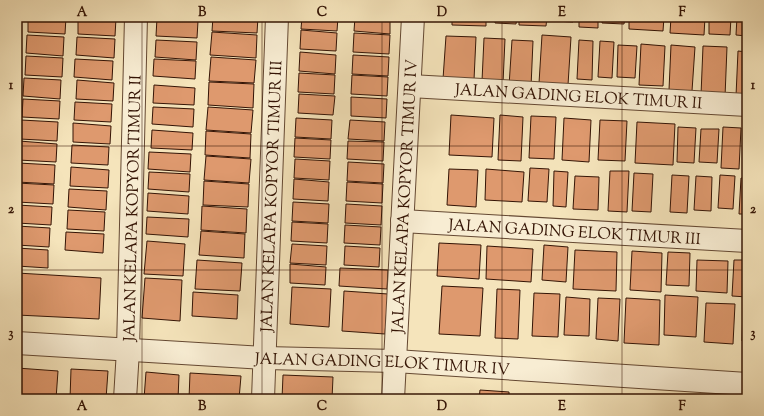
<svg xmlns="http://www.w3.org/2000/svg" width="764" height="416" font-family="'Sorts Mill Goudy',serif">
<rect width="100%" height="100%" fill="#f5e4bb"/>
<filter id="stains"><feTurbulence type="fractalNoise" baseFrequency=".005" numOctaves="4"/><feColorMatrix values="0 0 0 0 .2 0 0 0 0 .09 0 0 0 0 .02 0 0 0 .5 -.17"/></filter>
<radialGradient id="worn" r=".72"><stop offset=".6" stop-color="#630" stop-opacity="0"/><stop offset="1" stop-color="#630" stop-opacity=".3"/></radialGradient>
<g fill="#de996e" stroke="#341405">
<polygon points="28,17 66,17 65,34 28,32"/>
<polygon points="78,17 116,18 115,36 78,34"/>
<polygon points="160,17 199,17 199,19"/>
<polygon points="213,17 258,17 257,33 212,31"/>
<polygon points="302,17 338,17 337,31 301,29"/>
<polygon points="355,17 390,17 390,34 354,31"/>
<polygon points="452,17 486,17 486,26 452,25"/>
<polygon points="495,17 517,17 516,24 495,23"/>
<polygon points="519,17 547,17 546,26 519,25"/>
<polygon points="554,17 574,17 573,22 554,21"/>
<polygon points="579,17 598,17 598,28 579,27"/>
<polygon points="602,17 625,17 624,24 602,23"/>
<polygon points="629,17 664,17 663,31 629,29"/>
<polygon points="671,17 705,17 704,35 670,33"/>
<polygon points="709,17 731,17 730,35 709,34"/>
<polygon points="737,17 747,17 747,36 736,35"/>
<polygon points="157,18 198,21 197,38 156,36"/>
<polygon points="301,30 337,33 336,51 300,49"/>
<polygon points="212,32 257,35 256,58 210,55"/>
<polygon points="354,33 390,35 389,54 353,52"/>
<polygon points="27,35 64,37 63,56 26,53"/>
<polygon points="542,35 571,37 568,85 539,83"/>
<polygon points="446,36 476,37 474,80 443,79"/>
<polygon points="77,37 115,39 114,58 76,55"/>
<polygon points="484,38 505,39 503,83 482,81"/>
<polygon points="156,40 197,42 196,60 155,57"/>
<polygon points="512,40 533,41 531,87 509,86"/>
<polygon points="579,40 593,41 592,80 577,79"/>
<polygon points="600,41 614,42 612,78 598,77"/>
<polygon points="641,44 665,46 663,86 639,85"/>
<polygon points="618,45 637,46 635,78 617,77"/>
<polygon points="671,45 695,47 692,91 669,90"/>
<polygon points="703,46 727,47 725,97 701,95"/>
<polygon points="738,51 747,52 747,97 736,96"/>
<polygon points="300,52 336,55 335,74 299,71"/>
<polygon points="353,55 389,57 388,76 352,74"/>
<polygon points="26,56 63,58 62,77 25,75"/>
<polygon points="211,57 256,60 254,83 209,81"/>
<polygon points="75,59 113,61 112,80 74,77"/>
<polygon points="154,59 196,61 195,79 153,76"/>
<polygon points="299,73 335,75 334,94 298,92"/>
<polygon points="352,75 388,77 387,96 351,94"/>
<polygon points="24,78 61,80 60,99 23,96"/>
<polygon points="77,80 114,83 113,101 76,99"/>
<polygon points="209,82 254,84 253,108 208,105"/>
<polygon points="154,85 195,88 194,105 153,103"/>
<polygon points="299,94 335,96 333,115 298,113"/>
<polygon points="351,97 387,99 386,118 351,116"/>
<polygon points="23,99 60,101 59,119 22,117"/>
<polygon points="75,102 112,104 111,122 74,120"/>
<polygon points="153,107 194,109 193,127 152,124"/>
<polygon points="208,107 253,110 251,133 206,130"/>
<polygon points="451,115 494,118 492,157 449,155"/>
<polygon points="500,115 523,117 521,161 498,160"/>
<polygon points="531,116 556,117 554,159 529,158"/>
<polygon points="296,118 332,120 331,139 295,137"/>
<polygon points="564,118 591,120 589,162 562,160"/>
<polygon points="21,120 58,122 57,141 20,139"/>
<polygon points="350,120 385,122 384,141 348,139"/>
<polygon points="600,120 627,121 625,161 598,160"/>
<polygon points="637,122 675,124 673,165 635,163"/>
<polygon points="73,123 111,126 110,144 73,142"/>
<polygon points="678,127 696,128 694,163 677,162"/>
<polygon points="723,127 741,128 739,169 721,168"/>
<polygon points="701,129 719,129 717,163 699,162"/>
<polygon points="152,130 193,133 192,150 151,148"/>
<polygon points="745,130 747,130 747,168 743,168"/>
<polygon points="206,131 251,134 250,158 205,155"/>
<polygon points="295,138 331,140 330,159 294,157"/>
<polygon points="19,141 57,144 56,162 18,160"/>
<polygon points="348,141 384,142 383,161 347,159"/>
<polygon points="72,145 109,147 108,165 71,163"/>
<polygon points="149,152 191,154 190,172 148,169"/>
<polygon points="206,156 251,159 249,183 204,180"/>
<polygon points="295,159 330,161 329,180 294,178"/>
<polygon points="348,162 384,164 383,183 347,181"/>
<polygon points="18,163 55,165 54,184 17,182"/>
<polygon points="71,167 109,170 108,188 70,186"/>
<polygon points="530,168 549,169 547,202 528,201"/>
<polygon points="449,169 478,170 476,207 447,205"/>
<polygon points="486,169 524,172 522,202 485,200"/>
<polygon points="554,171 568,172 566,207 553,206"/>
<polygon points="610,171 629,171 627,212 608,211"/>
<polygon points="149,172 190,174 189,192 148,189"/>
<polygon points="634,173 653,174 651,212 632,211"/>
<polygon points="672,175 689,176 687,213 670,212"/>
<polygon points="720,175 735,176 733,209 718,208"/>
<polygon points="575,176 599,177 598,210 573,209"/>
<polygon points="696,176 712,177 711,211 694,210"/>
<polygon points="741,178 747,179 747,214 739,214"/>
<polygon points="294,179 329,182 328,201 293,199"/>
<polygon points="204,181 249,184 248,207 203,205"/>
<polygon points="347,182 383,184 382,203 346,201"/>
<polygon points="17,183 54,185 53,204 17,202"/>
<polygon points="69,189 107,191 106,210 68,207"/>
<polygon points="148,193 189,196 188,214 147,211"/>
<polygon points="293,202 329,204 328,223 292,221"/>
<polygon points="346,204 382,206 381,225 345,223"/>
<polygon points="17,205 52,207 51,225 17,223"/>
<polygon points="202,206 247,209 246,233 201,230"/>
<polygon points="68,210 105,212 104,231 67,229"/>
<polygon points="147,217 189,219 188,237 146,234"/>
<polygon points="292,222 328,224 327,243 291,241"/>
<polygon points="345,225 381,227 380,245 344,243"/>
<polygon points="17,226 50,228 49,247 17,245"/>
<polygon points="201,231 245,234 244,258 199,255"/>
<polygon points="66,232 104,234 103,253 65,250"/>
<polygon points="147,241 185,244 183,276 144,274"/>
<polygon points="439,243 481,245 479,279 437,276"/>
<polygon points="292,244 327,246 326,265 290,263"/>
<polygon points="544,245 568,247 566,282 542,280"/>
<polygon points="345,246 380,248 379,267 344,265"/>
<polygon points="487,246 533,249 531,282 486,279"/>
<polygon points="17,248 48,250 48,268 17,266"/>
<polygon points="575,250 617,252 616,291 573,289"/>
<polygon points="632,251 662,253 661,292 630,290"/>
<polygon points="668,252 690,253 689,286 666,285"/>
<polygon points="197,260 242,263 240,291 195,289"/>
<polygon points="697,260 728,261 727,293 696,291"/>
<polygon points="734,260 747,260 747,297 732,296"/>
<polygon points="290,264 326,267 325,285 290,283"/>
<polygon points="340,268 388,270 387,289 339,286"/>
<polygon points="17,273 101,278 99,319 17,315"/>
<polygon points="145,278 182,280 180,321 142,318"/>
<polygon points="442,286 483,288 480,336 439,334"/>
<polygon points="292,287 331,289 329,327 290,324"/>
<polygon points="497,289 520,290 518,339 495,338"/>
<polygon points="344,291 388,294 385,334 342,331"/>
<polygon points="193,292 238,295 237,319 192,316"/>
<polygon points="534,293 560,294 558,337 532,336"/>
<polygon points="665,295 698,297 696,337 664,335"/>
<polygon points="566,297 590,299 589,336 564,335"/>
<polygon points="598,298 620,299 618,341 596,339"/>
<polygon points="626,298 660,300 659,345 624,343"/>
<polygon points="706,303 735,304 733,344 704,342"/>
<polygon points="743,305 747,305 747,342 742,341"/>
<polygon points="17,368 58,371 56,399 17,399"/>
<polygon points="71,369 108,371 106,399 70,399"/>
<polygon points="146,372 179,375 178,399 144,399"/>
<polygon points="190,373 241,376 239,399 189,399"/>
<polygon points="283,375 333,377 332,399 282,399"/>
<polygon points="480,390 509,392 509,399 479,399"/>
<polygon points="431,397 472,399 431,399"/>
<polygon points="667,397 700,399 667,399"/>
</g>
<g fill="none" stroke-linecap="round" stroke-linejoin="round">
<defs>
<g id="street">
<path id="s1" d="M 410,86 L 747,105"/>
<path id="s2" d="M 402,221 L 747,241"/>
<path id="s3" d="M 17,343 L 265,358 L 395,361 L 747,384"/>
<path id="s4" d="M 125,399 L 128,350 L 136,17"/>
<path id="s5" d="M 263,399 L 277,17"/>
<path id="s6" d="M 393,399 L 413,17"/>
</g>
</defs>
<use href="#street" stroke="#644832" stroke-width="24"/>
<use href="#street" stroke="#f8edd3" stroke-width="22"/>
</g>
<path fill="none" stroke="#341405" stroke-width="1" stroke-opacity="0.55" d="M 142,17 L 142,399M 262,17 L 262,399M 382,17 L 382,399M 502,17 L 502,399M 622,17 L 622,399M 17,146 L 747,146M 17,270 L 747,270"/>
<g text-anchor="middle" stroke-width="4" stroke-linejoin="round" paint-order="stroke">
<g font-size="16" fill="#341405" stroke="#f8edd3">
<text dy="6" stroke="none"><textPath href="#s1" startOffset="169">JALAN GADING ELOK TIMUR II</textPath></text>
<text dy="6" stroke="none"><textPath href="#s5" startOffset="203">JALAN KELAPA KOPYOR TIMUR III</textPath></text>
<text dy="6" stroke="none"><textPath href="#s6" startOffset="203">JALAN KELAPA KOPYOR TIMUR IV</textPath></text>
<text dy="6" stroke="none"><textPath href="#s4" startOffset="191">JALAN KELAPA KOPYOR TIMUR II</textPath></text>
<text dy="6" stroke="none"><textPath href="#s2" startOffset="173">JALAN GADING ELOK TIMUR III</textPath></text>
<text dy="6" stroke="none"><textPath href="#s3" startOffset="366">JALAN GADING ELOK TIMUR IV</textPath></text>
</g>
</g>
<rect width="764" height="416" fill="none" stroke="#f5e4bb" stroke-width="44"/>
<rect x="22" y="22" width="720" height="372" fill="none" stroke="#341405" stroke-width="1.5"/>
<g font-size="13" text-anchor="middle" font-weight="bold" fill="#341405">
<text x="82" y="16">A</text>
<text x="202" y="16">B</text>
<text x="322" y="16">C</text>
<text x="442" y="16">D</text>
<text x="562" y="16">E</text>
<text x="682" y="16">F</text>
<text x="11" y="89">1</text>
<text x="753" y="89">1</text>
<text x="11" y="213">2</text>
<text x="753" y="213">2</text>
<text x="11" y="337">3</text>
<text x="753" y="337">3</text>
<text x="82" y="410">A</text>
<text x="202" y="410">B</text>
<text x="322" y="410">C</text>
<text x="442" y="410">D</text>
<text x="562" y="410">E</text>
<text x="682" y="410">F</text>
</g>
<rect width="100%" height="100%" filter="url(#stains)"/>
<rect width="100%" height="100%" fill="url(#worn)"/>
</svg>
